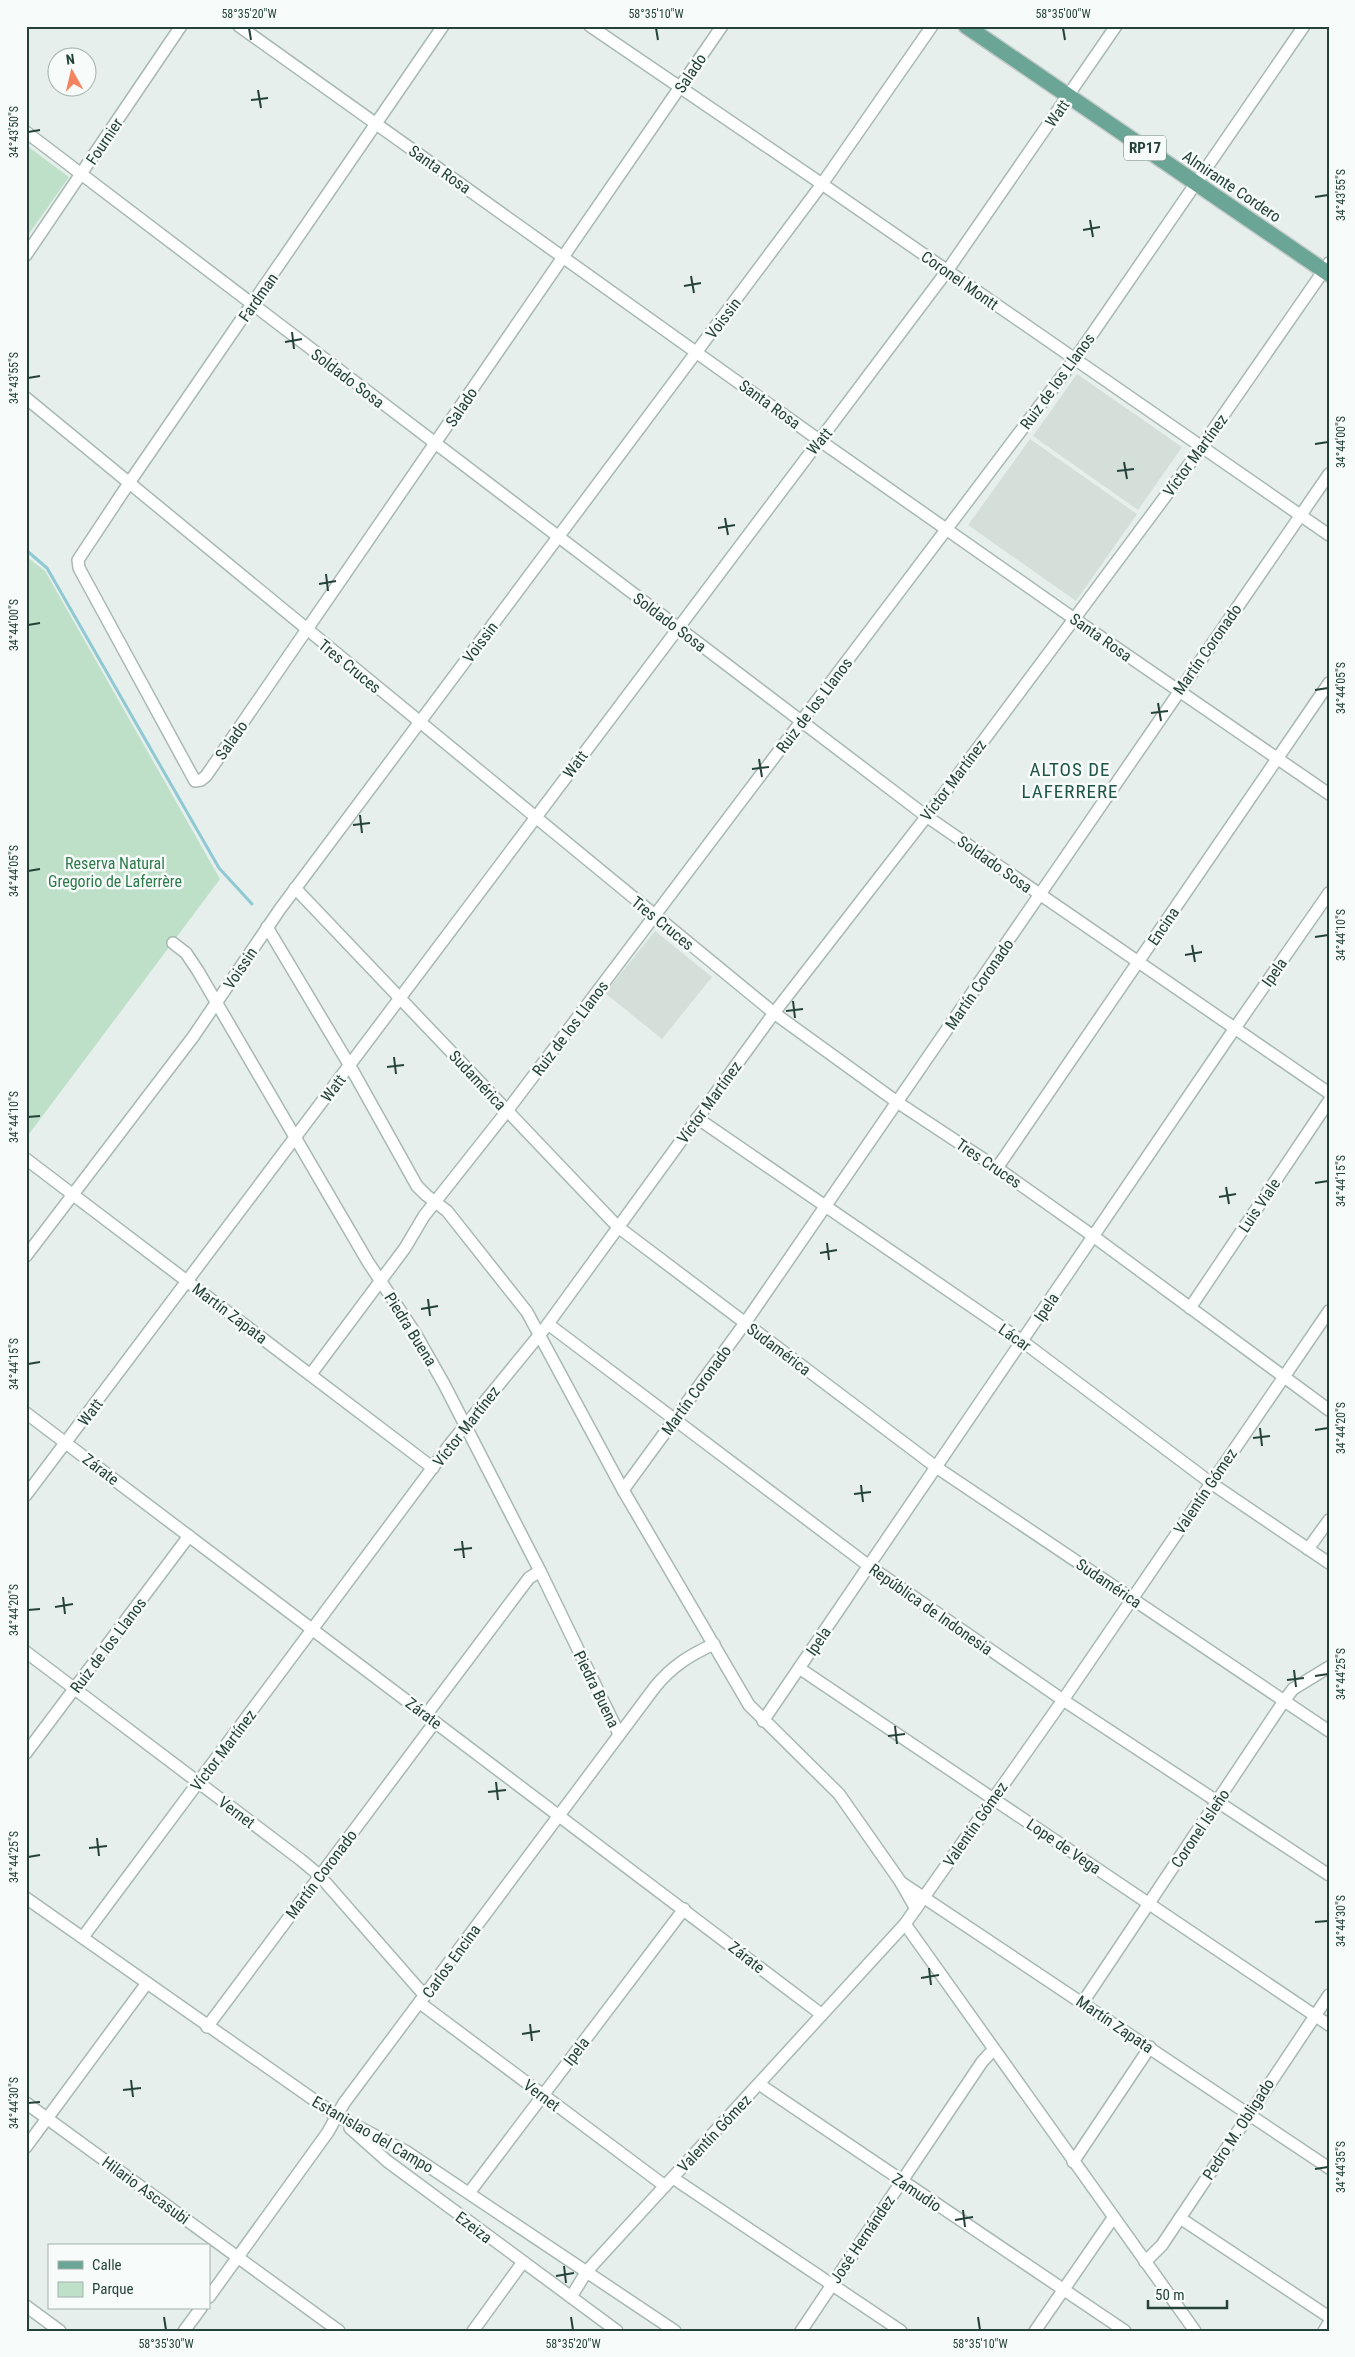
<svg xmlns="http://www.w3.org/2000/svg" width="1355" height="2357" font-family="'Roboto Condensed',sans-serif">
<rect width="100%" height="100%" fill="#e6efeb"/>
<g fill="#d4dfda">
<polygon points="1077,374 1182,447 1138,510 1033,436"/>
<polygon points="1030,439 1137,514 1076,601 968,525"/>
<polygon points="655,931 712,977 662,1039 605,993"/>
</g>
<g fill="#bfe0c8">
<polygon points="26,145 69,177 26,238"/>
<polygon points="26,556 45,571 220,879 26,1138"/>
</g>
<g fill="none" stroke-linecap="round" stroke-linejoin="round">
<polyline stroke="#8ec9d4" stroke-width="3" points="26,550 47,568 219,868 252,904"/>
<defs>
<g id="minor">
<polyline points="239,26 819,440 1073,618 1329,794"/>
<polyline points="443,26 129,483 78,560 79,568 195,781 201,780 206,776 722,26"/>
<polyline points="590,26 822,184 1329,535"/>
<polyline points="26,132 926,816 1329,1093"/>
<polyline points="26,255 181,26"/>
<polyline points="26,398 774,1013 897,1102 997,1168 1093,1236 1329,1410"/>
<polyline points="295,888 618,1227 936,1467 1329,1731"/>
<polyline points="267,927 350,1066 417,1186 426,1195 447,1211 527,1312 623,1490 749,1705 839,1794 900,1881 916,1909"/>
<polyline points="173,943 186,953 198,971 368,1262 415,1333 444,1384 540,1571 619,1734"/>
<polyline points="697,1118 1022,1341 1211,1483 1329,1563"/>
<polyline points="26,1159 433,1468"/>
<polyline points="997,1168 1329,683"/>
<polyline points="26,1256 193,1037 280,909 822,184 932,26"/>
<polyline points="1190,1308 1329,1101"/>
<polyline points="548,1324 869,1566 1063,1700 1329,1875"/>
<polyline points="311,1374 405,1248 424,1216 507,1111 1075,359 1304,26"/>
<polyline points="26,1413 821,2014"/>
<polyline points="623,1490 745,1323 1329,474"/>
<polyline points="26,1495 947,271 1116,26"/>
<polyline points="1308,1549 1329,1520"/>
<polyline points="26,1652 301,1860 319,1875 425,1996"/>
<polyline points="799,1668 1329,2025"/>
<polyline points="426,1715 529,1578 540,1571"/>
<polyline points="763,1721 1235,1028 1329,893"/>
<polyline points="26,1753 189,1536"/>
<polyline points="902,1883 1329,2168"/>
<polyline points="26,1898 337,2116 407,2152 675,2331"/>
<polyline points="905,1924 1195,2331"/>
<polyline points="83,1937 451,1443 545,1328 774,1013 937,803 1188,466 1329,263"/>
<polyline points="1083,2002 1284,1701 1293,1689 1329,1667"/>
<polyline points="420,2003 665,2186"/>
<polyline points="207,2027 435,1722"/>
<polyline points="759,2084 1125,2331"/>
<polyline points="26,2103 339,2331"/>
<polyline points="350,2128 387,2161 617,2331"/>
<polyline points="26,2147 147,1983"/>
<polyline points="1073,2162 1150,2047"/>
<polyline points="673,2178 901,2331"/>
<polyline points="469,2193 684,1909"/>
<polyline points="1180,2218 1329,2317"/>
<polyline points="1145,2262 1162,2245 1180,2218 1329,1995"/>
<path d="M 209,2297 L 328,2132 L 344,2103 L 655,1687 C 672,1666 690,1655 714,1644"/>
<polyline points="571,2297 587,2271 905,1924 1063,1700 1329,1311"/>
<polyline points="26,2306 60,2331"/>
<polyline points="184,2331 201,2308"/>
<polyline points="473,2331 523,2262"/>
<polyline points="801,2331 982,2062 993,2050"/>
<polyline points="1035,2331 1113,2218"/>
<polyline points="1324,2331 1329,2323"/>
</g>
<polyline id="major" points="966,26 1329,274"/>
</defs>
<use href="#minor" stroke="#a8b8b2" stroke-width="14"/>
<use href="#major" stroke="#c2cac8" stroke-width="18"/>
<use href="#minor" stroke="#fff" stroke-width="11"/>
<use href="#major" stroke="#6aa596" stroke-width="15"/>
</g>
<path fill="none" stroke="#24423a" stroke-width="2" d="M 249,28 L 251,40M 656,28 L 658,40M 1063,28 L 1065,40M 258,90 L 261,108M 251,100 L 268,98M 28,132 L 40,130M 1315,197 L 1328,195M 1090,220 L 1093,237M 1083,230 L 1100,227M 691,276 L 694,293M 684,286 L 701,283M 292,332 L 294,349M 285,342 L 302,339M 28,378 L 40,376M 1315,444 L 1328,442M 1124,462 L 1127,479M 1117,471 L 1134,469M 725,518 L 728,535M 718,528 L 735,525M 326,574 L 328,591M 319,584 L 336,581M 28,625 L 40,623M 1315,690 L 1328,688M 1158,703 L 1161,721M 1151,713 L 1168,711M 759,759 L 762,777M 752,769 L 769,767M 360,815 L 362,833M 353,825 L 370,823M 28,871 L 40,869M 1315,937 L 1328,935M 1192,945 L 1195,962M 1185,955 L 1202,952M 793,1001 L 795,1018M 786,1011 L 803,1009M 394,1057 L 396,1074M 387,1067 L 404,1065M 28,1117 L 40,1116M 1315,1183 L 1328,1181M 1226,1187 L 1229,1204M 1219,1197 L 1236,1194M 827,1243 L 829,1260M 820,1253 L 837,1250M 428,1299 L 430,1316M 421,1309 L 438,1306M 28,1364 L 40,1362M 1260,1428 L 1262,1446M 1315,1430 L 1328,1428M 1253,1438 L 1270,1436M 861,1485 L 863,1502M 854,1494 L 871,1492M 462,1541 L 464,1558M 454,1550 L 472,1548M 63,1597 L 65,1614M 55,1607 L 73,1604M 28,1610 L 40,1609M 1294,1670 L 1296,1687M 1315,1676 L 1328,1674M 1287,1680 L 1304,1678M 895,1726 L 897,1744M 888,1736 L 905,1734M 496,1782 L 498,1800M 488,1792 L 506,1790M 97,1838 L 99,1856M 89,1848 L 107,1846M 28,1857 L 40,1855M 1315,1922 L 1328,1921M 929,1968 L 931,1985M 921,1978 L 939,1975M 530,2024 L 532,2041M 522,2034 L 540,2031M 131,2080 L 133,2097M 123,2090 L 141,2088M 28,2103 L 40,2102M 1315,2169 L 1328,2167M 963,2210 L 965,2227M 955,2220 L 973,2217M 564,2266 L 566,2283M 556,2276 L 574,2273M 164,2317 L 166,2330M 571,2317 L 573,2330M 978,2317 L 980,2330"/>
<g text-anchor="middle" stroke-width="5" stroke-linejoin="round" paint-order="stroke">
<rect fill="#f7fbf9" stroke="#637a73" stroke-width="1" x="1124" y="135.5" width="42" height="25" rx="4"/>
<g font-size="15" font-weight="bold" fill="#24423a">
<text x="1145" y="153">RP17</text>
</g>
<g font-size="16" fill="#24423a" stroke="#f7fbf9">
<text transform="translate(690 73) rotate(-56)" y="6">Salado</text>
<text transform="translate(1057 113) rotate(-55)" y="6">Watt</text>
<text transform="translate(104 141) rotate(-56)" y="6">Fournier</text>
<text transform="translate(440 169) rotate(35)" y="6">Santa Rosa</text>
<text transform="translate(1232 186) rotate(34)" y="6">Almirante Cordero</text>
<text transform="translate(960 280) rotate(35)" y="6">Coronel Montt</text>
<text transform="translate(258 297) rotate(-55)" y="6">Fardman</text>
<text transform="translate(723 318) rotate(-53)" y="6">Voissin</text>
<text transform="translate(348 378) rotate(37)" y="6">Soldado Sosa</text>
<text transform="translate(1057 381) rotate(-54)" y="6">Ruiz de los Llanos</text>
<text transform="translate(770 404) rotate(36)" y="6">Santa Rosa</text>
<text transform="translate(461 407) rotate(-56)" y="6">Salado</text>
<text transform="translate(819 441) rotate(-50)" y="6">Watt</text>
<text transform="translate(1195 455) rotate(-54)" y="6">Víctor Martínez</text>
<text transform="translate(670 622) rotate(37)" y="6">Soldado Sosa</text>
<text transform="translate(1101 637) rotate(35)" y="6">Santa Rosa</text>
<text transform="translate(480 642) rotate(-53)" y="6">Voissin</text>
<text transform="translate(1207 649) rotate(-55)" y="6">Martín Coronado</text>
<text transform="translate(350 666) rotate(39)" y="6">Tres Cruces</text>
<text transform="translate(814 705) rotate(-53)" y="6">Ruiz de los Llanos</text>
<text transform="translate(231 740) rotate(-55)" y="6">Salado</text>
<text transform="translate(575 764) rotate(-53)" y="6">Watt</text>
<text transform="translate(953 780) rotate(-53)" y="6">Víctor Martínez</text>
<text transform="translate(995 864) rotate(35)" y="6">Soldado Sosa</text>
<text transform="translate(663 923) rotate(39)" y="6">Tres Cruces</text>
<text transform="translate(1163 926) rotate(-56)" y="6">Encina</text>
<text transform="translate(240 968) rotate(-56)" y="6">Voissin</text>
<text transform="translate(1274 972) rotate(-55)" y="6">Ipela</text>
<text transform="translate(979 984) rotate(-55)" y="6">Martín Coronado</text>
<text transform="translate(570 1028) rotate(-53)" y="6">Ruiz de los Llanos</text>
<text transform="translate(478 1080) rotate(47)" y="6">Sudamérica</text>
<text transform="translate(333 1088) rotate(-53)" y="6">Watt</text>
<text transform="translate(709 1102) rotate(-54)" y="6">Víctor Martínez</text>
<text transform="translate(989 1163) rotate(34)" y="6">Tres Cruces</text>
<text transform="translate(1259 1205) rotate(-56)" y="6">Luis Viale</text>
<text transform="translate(1046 1307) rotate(-56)" y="6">Ipela</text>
<text transform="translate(230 1313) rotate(37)" y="6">Martín Zapata</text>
<text transform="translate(411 1329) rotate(58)" y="6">Piedra Buena</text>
<text transform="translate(1015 1337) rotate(35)" y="6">Lácar</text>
<text transform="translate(779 1349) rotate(37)" y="6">Sudamérica</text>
<text transform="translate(696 1390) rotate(-54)" y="6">Martín Coronado</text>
<text transform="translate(90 1412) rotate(-53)" y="6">Watt</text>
<text transform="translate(466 1426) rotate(-52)" y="6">Víctor Martínez</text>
<text transform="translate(101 1469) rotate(37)" y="6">Zárate</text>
<text transform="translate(1205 1491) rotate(-56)" y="6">Valentín Gómez</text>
<text transform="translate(1109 1583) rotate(34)" y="6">Sudamérica</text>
<text transform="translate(931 1609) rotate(35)" y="6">República de Indonesia</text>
<text transform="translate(818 1641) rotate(-56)" y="6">Ipela</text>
<text transform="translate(108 1645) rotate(-53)" y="6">Ruiz de los Llanos</text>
<text transform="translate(597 1689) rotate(64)" y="6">Piedra Buena</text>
<text transform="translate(424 1713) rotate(37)" y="6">Zárate</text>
<text transform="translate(223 1750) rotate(-53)" y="6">Víctor Martínez</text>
<text transform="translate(237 1812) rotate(37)" y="6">Vernet</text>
<text transform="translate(975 1824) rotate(-55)" y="6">Valentín Gómez</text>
<text transform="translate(1200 1828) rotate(-56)" y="6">Coronel Isleño</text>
<text transform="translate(1064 1846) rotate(34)" y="6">Lope de Vega</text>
<text transform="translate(321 1874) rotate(-53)" y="6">Martín Coronado</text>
<text transform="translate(747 1957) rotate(38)" y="6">Zárate</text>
<text transform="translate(451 1961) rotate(-54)" y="6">Carlos Encina</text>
<text transform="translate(1115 2024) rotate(34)" y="6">Martín Zapata</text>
<text transform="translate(576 2051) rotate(-53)" y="6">Ipela</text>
<text transform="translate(542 2095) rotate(37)" y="6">Vernet</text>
<text transform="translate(1238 2129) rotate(-57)" y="6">Pedro M. Obligado</text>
<text transform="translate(714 2133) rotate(-47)" y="6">Valentín Gómez</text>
<text transform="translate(373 2134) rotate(30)" y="6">Estanislao del Campo</text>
<text transform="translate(146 2190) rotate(36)" y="6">Hilario Ascasubi</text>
<text transform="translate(917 2192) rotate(34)" y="6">Zamudio</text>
<text transform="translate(474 2227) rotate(37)" y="6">Ezeiza</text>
<text transform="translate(862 2239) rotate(-56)" y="6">José Hernández</text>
</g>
<g font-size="16" fill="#2d7a4b" stroke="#f7fbf9">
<text x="115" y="869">Reserva Natural<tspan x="115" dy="18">Gregorio de Laferrère</tspan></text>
</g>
<g font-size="19" letter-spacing="1" fill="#1f5548" stroke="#f7fbf9">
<text x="1070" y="776">ALTOS DE<tspan x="1070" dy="22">LAFERRERE</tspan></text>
</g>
</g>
<rect width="1355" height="2357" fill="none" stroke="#f7fbf9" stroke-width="55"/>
<rect x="48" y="2244" width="162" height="65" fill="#f7fbf9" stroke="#a3b1ad"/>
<rect x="58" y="2261" width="25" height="8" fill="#6aa596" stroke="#a3b1ad"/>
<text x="92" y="2270" font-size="15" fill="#24423a">Calle</text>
<rect x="58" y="2282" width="25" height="15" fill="#bfe0c8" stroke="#a3b1ad"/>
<text x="92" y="2294" font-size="15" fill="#24423a">Parque</text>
<g transform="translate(72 72) rotate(352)"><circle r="24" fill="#f7fbf9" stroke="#a3b1ad"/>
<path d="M0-4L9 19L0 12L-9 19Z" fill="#f4845f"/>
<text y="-8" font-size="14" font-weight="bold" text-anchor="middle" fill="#24423a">N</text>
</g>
<path d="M1148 2300v8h79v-8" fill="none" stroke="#24423a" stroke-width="2.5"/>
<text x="1155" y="2300" font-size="15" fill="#24423a" stroke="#f7fbf9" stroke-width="4" paint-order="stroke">50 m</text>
<rect x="28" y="28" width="1300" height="2302" fill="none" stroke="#24423a" stroke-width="2"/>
<g font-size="12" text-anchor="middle" fill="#24423a">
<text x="249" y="18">58°35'20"W</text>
<text x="656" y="18">58°35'10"W</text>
<text x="1063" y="18">58°35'00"W</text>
<text transform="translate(14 132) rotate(-90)" y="4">34°43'50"S</text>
<text transform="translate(1341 195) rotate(-90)" y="4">34°43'55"S</text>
<text transform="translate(14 378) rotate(-90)" y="4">34°43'55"S</text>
<text transform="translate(1341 442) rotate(-90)" y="4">34°44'00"S</text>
<text transform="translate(14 625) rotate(-90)" y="4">34°44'00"S</text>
<text transform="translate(1341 688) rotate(-90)" y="4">34°44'05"S</text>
<text transform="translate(14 871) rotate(-90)" y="4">34°44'05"S</text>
<text transform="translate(1341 935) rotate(-90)" y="4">34°44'10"S</text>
<text transform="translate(14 1117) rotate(-90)" y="4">34°44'10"S</text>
<text transform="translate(1341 1181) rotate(-90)" y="4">34°44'15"S</text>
<text transform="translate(14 1364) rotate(-90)" y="4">34°44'15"S</text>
<text transform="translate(1341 1428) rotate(-90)" y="4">34°44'20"S</text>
<text transform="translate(14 1610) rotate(-90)" y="4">34°44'20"S</text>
<text transform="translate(1341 1674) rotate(-90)" y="4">34°44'25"S</text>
<text transform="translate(14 1857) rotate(-90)" y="4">34°44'25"S</text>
<text transform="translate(1341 1921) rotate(-90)" y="4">34°44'30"S</text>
<text transform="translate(14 2103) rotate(-90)" y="4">34°44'30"S</text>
<text transform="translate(1341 2167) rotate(-90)" y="4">34°44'35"S</text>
<text x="166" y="2348">58°35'30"W</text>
<text x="573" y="2348">58°35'20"W</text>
<text x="980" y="2348">58°35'10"W</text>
</g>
</svg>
